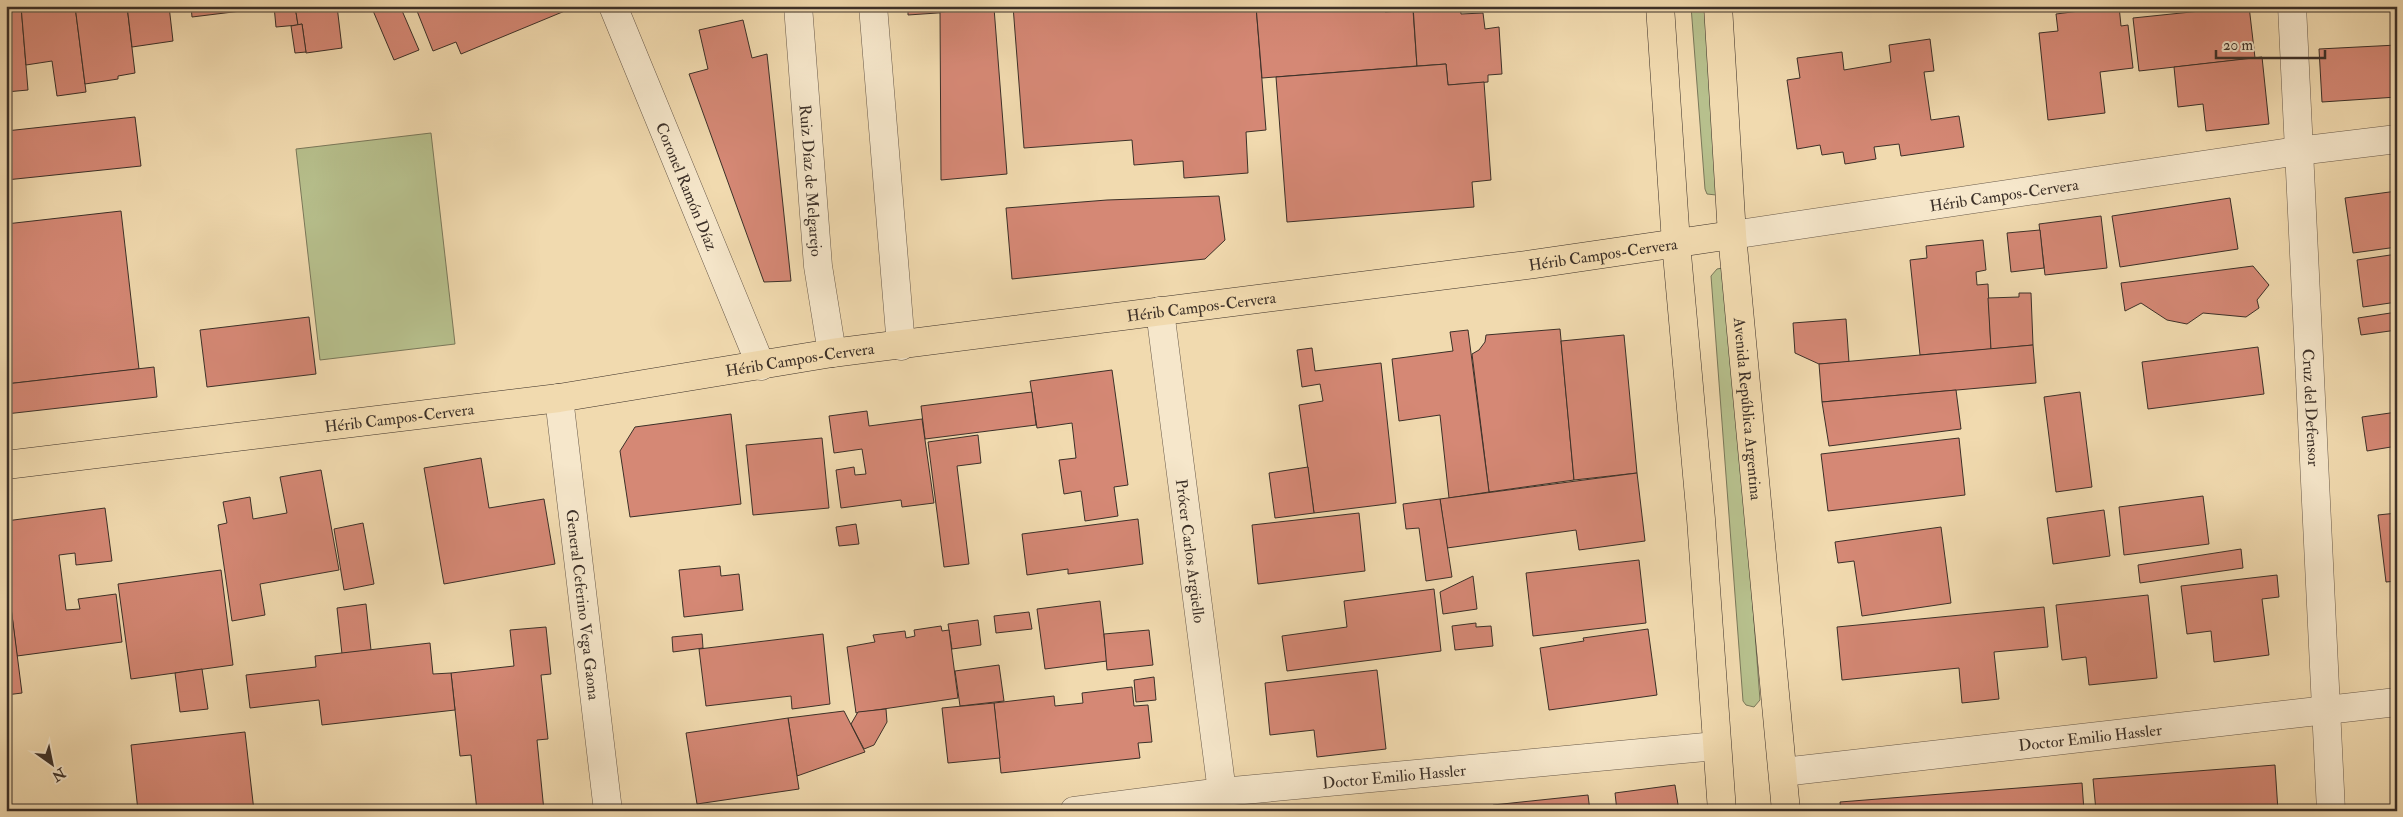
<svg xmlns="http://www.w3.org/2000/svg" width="2403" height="817" font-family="'IM FELL Double Pica',serif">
<rect width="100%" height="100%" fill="#f1daaf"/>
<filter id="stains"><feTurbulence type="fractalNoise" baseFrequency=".004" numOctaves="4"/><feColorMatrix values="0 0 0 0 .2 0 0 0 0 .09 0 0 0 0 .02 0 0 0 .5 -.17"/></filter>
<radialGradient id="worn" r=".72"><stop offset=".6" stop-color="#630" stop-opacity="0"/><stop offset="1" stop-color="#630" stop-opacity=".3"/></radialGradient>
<g fill="#b7c08d" stroke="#7a785a">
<polygon points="1691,6 1708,6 1716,195 1707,194 1705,189"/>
<polygon points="431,133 455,344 320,360 296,149"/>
<polygon points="1722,268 1728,277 1760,700 1754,707 1746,705 1743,701 1711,276 1717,269"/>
</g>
<g fill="#d58875" stroke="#3c3028">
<polygon points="6,6 21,6 28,90 6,92"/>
<polygon points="21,6 75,6 86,92 57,96 52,61 26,65"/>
<polygon points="75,6 127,6 135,73 118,76 118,79 85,84"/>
<polygon points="127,6 169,6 173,41 132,47"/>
<polygon points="191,6 274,6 274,7 192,17"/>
<polygon points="274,6 295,6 298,25 276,27"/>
<polygon points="295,6 337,6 342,48 306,53 302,24 298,25"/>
<polygon points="371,6 400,6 419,50 394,60"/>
<polygon points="415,6 571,6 572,8 461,54 456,42 433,51"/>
<polygon points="908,6 951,6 952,12 908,15"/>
<polygon points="1013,6 1256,6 1266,130 1246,132 1248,173 1184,178 1183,161 1134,165 1132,140 1024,148"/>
<polygon points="1256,6 1384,6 1385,12 1413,10 1417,66 1262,78"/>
<polygon points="1413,6 1460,6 1461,14 1483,13 1485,29 1499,27 1502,74 1488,75 1488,82 1448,85 1446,64 1417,66"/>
<polygon points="2119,6 2121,26 2128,25 2133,68 2100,72 2105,113 2048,120 2039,33 2058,31 2056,14"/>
<polygon points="2249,6 2255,58 2139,71 2133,18"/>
<polygon points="994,8 1007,174 941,180 940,12"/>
<polygon points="743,20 752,58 767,54 791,281 764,282 689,74 708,69 699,30"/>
<polygon points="302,24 306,52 295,53 291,26"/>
<polygon points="1930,39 1934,71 1924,72 1931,120 1959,116 1964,147 1901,156 1899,144 1874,147 1876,159 1845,164 1843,152 1822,155 1820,145 1797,149 1787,80 1800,78 1797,58 1842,52 1844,70 1891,62 1889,45"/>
<polygon points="2397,45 2397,97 2322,102 2319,49"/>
<polygon points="2262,57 2269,124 2206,131 2203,104 2178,107 2174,67"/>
<polygon points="1446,64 1448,85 1484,82 1491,180 1472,182 1474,207 1287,222 1276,77"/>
<polygon points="135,117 141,166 6,180 6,131"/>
<polygon points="2397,191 2397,247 2353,253 2345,198"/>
<polygon points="1219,196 1225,240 1205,259 1012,279 1006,208 1107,200"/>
<polygon points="2230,198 2238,249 2120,267 2112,216"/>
<polygon points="121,211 139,369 6,384 6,224"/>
<polygon points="2101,216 2107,268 2045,275 2039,224"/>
<polygon points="2040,230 2044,268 2011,272 2007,233"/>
<polygon points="1983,240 1986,270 1976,272 1977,285 1988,284 1991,349 1920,355 1910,260 1927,258 1926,246"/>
<polygon points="2397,254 2397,302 2363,307 2357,260"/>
<polygon points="2253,266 2269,285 2257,300 2259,308 2246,317 2203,313 2187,324 2167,320 2141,303 2125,311 2121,283"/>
<polygon points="2019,293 2031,293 2033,345 1991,349 1988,298 2019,297"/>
<polygon points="2397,312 2397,330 2361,335 2358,318"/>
<polygon points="309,317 316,374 207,387 200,330"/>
<polygon points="1846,319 1849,362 1819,364 1795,353 1793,323"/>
<polygon points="1560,329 1574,480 1489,492 1472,354 1479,350 1485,342 1486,335"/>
<polygon points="1468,330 1489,492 1449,498 1440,415 1399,421 1392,359 1453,351 1450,332"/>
<polygon points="1624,335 1637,473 1574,480 1561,341"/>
<polygon points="2033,345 2036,383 1822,402 1819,364"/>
<polygon points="2258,347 2264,394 2148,409 2142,362"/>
<polygon points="1312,348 1315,371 1381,363 1396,503 1314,513 1299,405 1323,401 1320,384 1302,387 1297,350"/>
<polygon points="154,367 157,397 6,414 6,384"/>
<polygon points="1112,370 1128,485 1114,487 1118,516 1085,521 1081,491 1064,494 1059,460 1076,458 1072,423 1037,428 1030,381"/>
<polygon points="1956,390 1961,429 1829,446 1822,402"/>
<polygon points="1032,392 1036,425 925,439 921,406"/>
<polygon points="2080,392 2092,487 2056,492 2044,397"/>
<polygon points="867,411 869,426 922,419 934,503 902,507 901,500 841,508 836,470 854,467 855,475 866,474 862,449 834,453 829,416"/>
<polygon points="2397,412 2397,446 2367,451 2362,417"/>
<polygon points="731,414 741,504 630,517 620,451 635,427"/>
<polygon points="978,435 981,463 957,466 969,564 944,567 928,442"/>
<polygon points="822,438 829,508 753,515 746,445"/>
<polygon points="1959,438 1965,495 1828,511 1821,454"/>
<polygon points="481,458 489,508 544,499 555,564 444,584 424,468"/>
<polygon points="1308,467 1314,513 1275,518 1269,473"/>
<polygon points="321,470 339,570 260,584 265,615 232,621 218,525 227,523 223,502 250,497 253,519 287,513 280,477"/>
<polygon points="1637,473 1645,541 1579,550 1576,530 1447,548 1440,499"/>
<polygon points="2203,496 2209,544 2124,555 2119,507"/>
<polygon points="1440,499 1452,577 1426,581 1419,528 1406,529 1403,504"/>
<polygon points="105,508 112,561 76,565 75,553 59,555 66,610 80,609 78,599 116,594 122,642 17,656 6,568 6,521"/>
<polygon points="2104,510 2110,556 2053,564 2047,518"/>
<polygon points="1359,513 1365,571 1258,584 1252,525"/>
<polygon points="2397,513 2397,581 2386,582 2378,515"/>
<polygon points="1138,519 1143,564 1068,574 1068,569 1027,575 1022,534"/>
<polygon points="363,523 374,584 344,590 334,529"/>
<polygon points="856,524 859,544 839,546 836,527"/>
<polygon points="1941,527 1951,603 1862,616 1854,561 1838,563 1835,542"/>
<polygon points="2241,549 2243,568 2140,583 2138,565"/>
<polygon points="1639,560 1646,623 1533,636 1526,573"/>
<polygon points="720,566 721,576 739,574 743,610 684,617 679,570"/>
<polygon points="6,568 22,693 6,695"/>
<polygon points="221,570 233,665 131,679 118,584"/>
<polygon points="2277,575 2279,597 2262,599 2269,655 2214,662 2211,631 2187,634 2181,586"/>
<polygon points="1473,576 1477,609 1443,614 1440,592"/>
<polygon points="1434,589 1441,651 1287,671 1282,636 1347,627 1344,601"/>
<polygon points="2148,595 2157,678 2089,685 2086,657 2062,660 2056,605"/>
<polygon points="1100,601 1107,661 1045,669 1037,609"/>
<polygon points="366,604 371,650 342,654 337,608"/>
<polygon points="2044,607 2048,647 1994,652 1999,699 1962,703 1959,668 1842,680 1837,627"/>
<polygon points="1029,612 1032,629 996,633 994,616"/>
<polygon points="978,620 981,645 952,649 948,624"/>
<polygon points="1476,623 1476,627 1491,626 1493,646 1455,650 1452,626"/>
<polygon points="941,626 942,631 949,630 958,698 856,713 847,647 875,642 873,635 905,631 906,638 915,636 914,630"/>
<polygon points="546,627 551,674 541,675 548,739 537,740 544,811 477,811 471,755 460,756 451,673 514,666 510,630"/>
<polygon points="1648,629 1657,695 1549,710 1540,648 1584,641 1583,638"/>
<polygon points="1149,630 1153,665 1107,670 1104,634"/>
<polygon points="702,634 703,648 673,652 672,637"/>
<polygon points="823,634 830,704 792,709 791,696 706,706 699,649"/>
<polygon points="430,643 433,674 451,673 455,710 322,725 319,700 250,708 246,675 316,667 315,656"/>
<polygon points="999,665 1004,701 960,706 955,671"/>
<polygon points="202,669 208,709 180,712 175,673"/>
<polygon points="1377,670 1386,749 1317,757 1314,730 1270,735 1265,683"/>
<polygon points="1154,677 1156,700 1136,702 1134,680"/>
<polygon points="1132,687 1134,706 1148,705 1152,742 1138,743 1140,758 1001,773 994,703 1054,696 1055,706 1083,703 1082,693"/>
<polygon points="994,703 1000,758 948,763 942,708"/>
<polygon points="886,709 887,722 874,745 864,749 851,724 858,712"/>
<polygon points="844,711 865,752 797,776 788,718"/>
<polygon points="788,718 799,789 697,804 686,733"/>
<polygon points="245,732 254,811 138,811 131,745"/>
<polygon points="2395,745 2397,745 2397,809"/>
<polygon points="2275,765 2278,811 2096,811 2093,779"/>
<polygon points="2082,783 2084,811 1841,811 1840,802"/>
<polygon points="1675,785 1679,811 1617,811 1615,793"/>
<polygon points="1588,795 1590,811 1494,811 1493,805"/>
</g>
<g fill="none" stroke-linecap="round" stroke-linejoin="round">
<defs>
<g id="minor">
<path id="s1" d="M 613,6 L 761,366"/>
<path id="s2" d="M 798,6 L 818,266 L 832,353"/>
<polyline points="873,6 901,346"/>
<path id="s3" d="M 2292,6 L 2331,811"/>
<path id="s4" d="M 1732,235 L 2298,151 L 2397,139"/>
<path id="s5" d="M 1160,311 L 1222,792"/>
<path id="s6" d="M 559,398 L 608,811"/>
<path id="s7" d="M 1783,772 L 2397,702"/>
<path id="s8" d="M 1074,811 L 1222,792 L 1716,746"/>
</g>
<g id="major">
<path id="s9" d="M 6,465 L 559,398 L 832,353 L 1534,264 L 1732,235"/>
</g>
<g id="highway">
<polyline points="1660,6 1676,243 1701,519 1722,811"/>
<path id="s10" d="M 1718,6 L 1732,235 L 1786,811"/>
</g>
</defs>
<use href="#minor" stroke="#695a4a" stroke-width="29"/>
<use href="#major" stroke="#3c3028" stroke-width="29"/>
<use href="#highway" stroke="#3c3028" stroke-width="29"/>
<use href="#minor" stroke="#f6e7cb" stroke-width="28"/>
<use href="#major" stroke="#f1daaf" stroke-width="28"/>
<use href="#highway" stroke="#f1daaf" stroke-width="28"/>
</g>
<g text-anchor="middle" stroke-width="4" stroke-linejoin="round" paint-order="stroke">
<g font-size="16" fill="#3c3028" stroke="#f6e7cb">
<text dy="6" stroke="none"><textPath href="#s2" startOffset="175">Ruiz Díaz de Melgarejo</textPath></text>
<text dy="6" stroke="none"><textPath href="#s1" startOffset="195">Coronel Ramón Díaz</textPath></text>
<text dy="6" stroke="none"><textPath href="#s4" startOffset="275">Hérib Campos-Cervera</textPath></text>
<text dy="6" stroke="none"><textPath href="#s9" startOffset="1611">Hérib Campos-Cervera</textPath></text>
<text dy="6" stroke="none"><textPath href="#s9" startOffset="1206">Hérib Campos-Cervera</textPath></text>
<text dy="6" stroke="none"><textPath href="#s9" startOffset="801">Hérib Campos-Cervera</textPath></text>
<text dy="6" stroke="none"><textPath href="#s10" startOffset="404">Avenida República Argentina</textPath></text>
<text dy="6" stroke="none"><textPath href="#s3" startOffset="402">Cruz del Defensor</textPath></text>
<text dy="6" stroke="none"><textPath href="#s9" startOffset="396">Hérib Campos-Cervera</textPath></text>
<text dy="6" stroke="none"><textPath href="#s5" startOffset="242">Prócer Carlos Argüello</textPath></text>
<text dy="6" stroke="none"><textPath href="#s6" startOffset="208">General Ceferino Vega Gaona</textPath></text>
<text dy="6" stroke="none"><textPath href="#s7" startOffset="309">Doctor Emilio Hassler</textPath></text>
<text dy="6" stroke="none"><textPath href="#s8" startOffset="322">Doctor Emilio Hassler</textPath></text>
</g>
</g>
<rect width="2403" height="817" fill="none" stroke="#f1daaf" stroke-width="25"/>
<rect x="8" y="8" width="2388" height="802" fill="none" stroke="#3c3028" stroke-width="2.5"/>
<rect x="12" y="12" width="2378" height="792" fill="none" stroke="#3c3028"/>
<g transform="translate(52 764) rotate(147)" stroke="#f6e7cb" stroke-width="4" paint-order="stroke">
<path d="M0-4L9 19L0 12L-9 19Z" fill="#3c3028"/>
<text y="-8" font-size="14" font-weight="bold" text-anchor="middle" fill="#3c3028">N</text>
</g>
<path d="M2216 50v8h109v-8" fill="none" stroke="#3c3028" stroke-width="2.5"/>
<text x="2223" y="50" font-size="15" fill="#3c3028" stroke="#f6e7cb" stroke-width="4" paint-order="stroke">20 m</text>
<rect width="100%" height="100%" filter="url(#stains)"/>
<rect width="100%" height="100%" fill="url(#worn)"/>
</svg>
